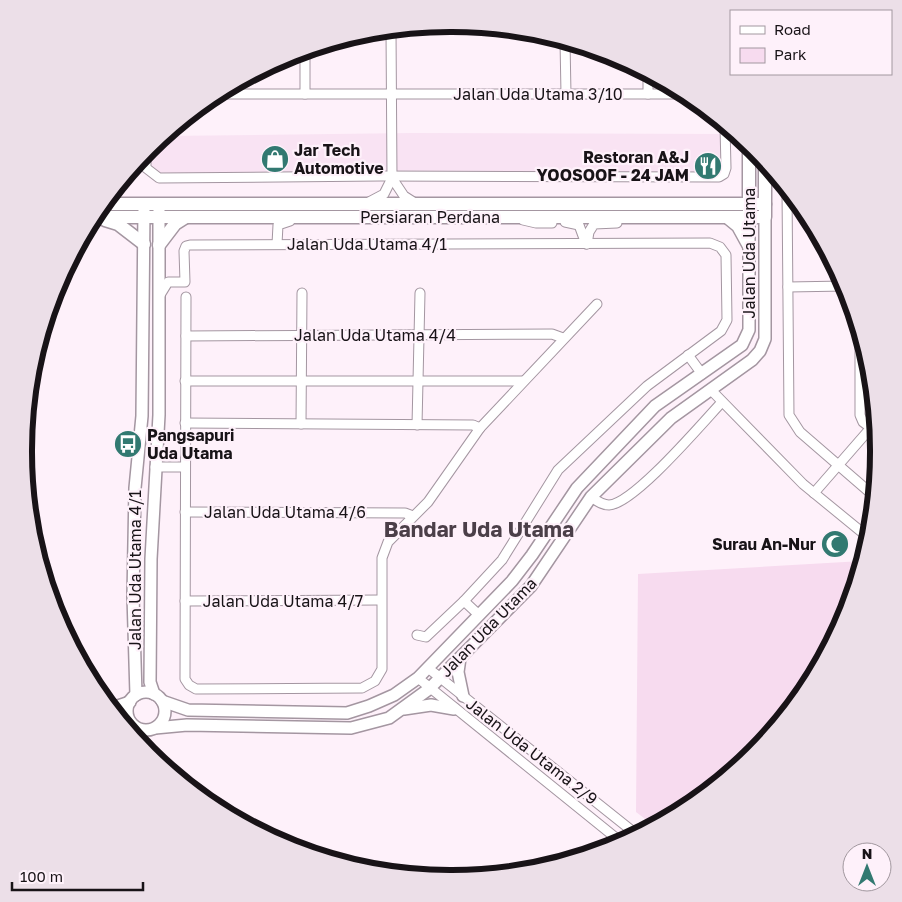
<svg xmlns="http://www.w3.org/2000/svg" width="902" height="902" font-family="'Golos Text',sans-serif">
<rect width="100%" height="100%" fill="#fef1fa"/>
<polygon fill="#f9e3f3" points="412,133 722,134 722,167 719,174 161,175 150,166 149,149 165,136"/>
<path fill="#f7dbef" d="M 862,561 C 857,579 853,599 845,616 C 806,705 739,779 653,825 L 636,812 L 638,574 Z"/>
<g fill="none" stroke-linecap="round" stroke-linejoin="round">
<defs>
<g id="minor">
<polyline points="565,41 566,94"/>
<polyline points="305,51 305,94"/>
<polyline points="648,74 648,94"/>
<polyline points="217,94 685,94"/>
<polyline points="146,152 146,168 159,178 381,176 719,177 724,174 726,168 725,126"/>
<polyline points="392,178 404,196 415,203"/>
<polyline points="787,191 789,415 800,432 874,496"/>
<polyline points="367,203 384,194 392,178 391,30"/>
<polyline points="523,220 536,223 552,223"/>
<polyline points="565,222 579,225 586,244"/>
<polyline points="277,244 278,225 290,221"/>
<polyline points="587,244 589,232 594,224 617,223"/>
<polyline points="788,287 845,286"/>
<polyline points="160,295 168,282 185,282 184,251 186,246 190,245 710,243 720,247 726,255 727,320 721,331 647,386 558,470 502,560 464,601 426,637 417,635"/>
<polyline points="186,297 185,679 189,685 196,689 362,688 375,681 382,669 382,558 388,542 428,502 480,428 597,304"/>
<polyline points="186,336 552,334 563,338"/>
<polyline points="860,336 860,415 863,422 871,428"/>
<polyline points="688,355 702,374"/>
<polyline points="185,381 522,381"/>
<polyline points="711,390 803,484 869,538"/>
<polyline points="185,423 473,425 480,428"/>
<polyline points="301,424 302,293"/>
<polyline points="417,425 420,293"/>
<polyline points="155,467 185,467"/>
<polyline points="814,493 875,423"/>
<path d="M 591,497 C 597,501 602,505 609,505 C 634,504 703,422 722,402"/>
<polyline points="185,512 405,513 413,516"/>
<polyline points="185,601 381,600"/>
<polyline points="464,601 479,615"/>
<polyline points="428,668 636,834"/>
<polyline points="418,678 621,842"/>
</g>
<g id="tertiary">
<polyline points="460,658 458,672 463,696"/>
<circle cx="146" cy="711" r="19"/>
<polyline points="154,694 150,682 151,559 159,415 159,209"/>
<polyline points="136,695 133,596 135,488 142,416 144,208"/>
<polyline points="162,701 188,710 347,713 369,706 394,695 418,678 512,581 532,555 577,488 655,406 742,345 749,330 749,217"/>
<polyline points="112,708 130,702"/>
<polyline points="404,709 431,705 454,709"/>
<polyline points="155,728 187,725 351,728 389,718 429,689 531,586 591,497 671,418 752,360 760,351 765,339 765,217"/>
</g>
<g id="secondary">
<polyline points="749,146 749,212"/>
<polyline points="104,204 765,204"/>
<polyline points="94,217 765,217 765,163"/>
<polyline points="727,217 738,226 749,246"/>
<polyline points="105,220 118,224 144,244"/>
<polyline points="159,245 175,224 186,217"/>
</g>
</defs>
<use href="#minor" stroke="#a496a1" stroke-width="11"/>
<use href="#tertiary" stroke="#a496a1" stroke-width="14"/>
<use href="#secondary" stroke="#a496a1" stroke-width="15"/>
<use href="#minor" stroke="#fff" stroke-width="9"/>
<use href="#tertiary" stroke="#fff" stroke-width="11"/>
<use href="#secondary" stroke="#fff" stroke-width="12"/>
</g>
<defs>
<symbol id="shop-disc" viewBox="-11 -11 22 22"><circle r="9.5" fill="#327971" stroke="#fef1fa"/><path d="M-5-2.5h2.3a2.7 3.5 0 0 1 5.4 0H5L5.5 6h-11ZM-1.5-2.5h3a1.5 2.3 0 0 0-3 0Z" fill="#fff"/></symbol>
<symbol id="restaurant-disc" viewBox="-11 -11 22 22"><circle r="9.5" fill="#327971" stroke="#fef1fa"/><path d="M-5-6h1v4h1v-4h1v4h1v-4h1v5L-1.5 .5V6h-2V.5L-5-1ZM5-6V6H3V1.5H1.5Q1.5-4 5-6Z" fill="#fff"/></symbol>
<symbol id="bus-disc" viewBox="-11 -11 22 22"><circle r="9.5" fill="#327971" stroke="#fef1fa"/><path d="M-5-6H5V4H4V6H2V4H-2V6H-4V4H-5ZM-3.5-4V0h7V-4ZM-3.5 1.2v1.5H-2V1.2ZM2 1.2v1.5H3.5V1.2Z" fill="#fff"/></symbol>
<symbol id="mosque-disc" viewBox="-11 -11 22 22"><circle r="9.5" fill="#327971" stroke="#fef1fa"/><path d="M3.5-4.9A6 6 0 1 0 3.5 4.9A5 5 0 1 1 3.5-4.9Z" fill="#fff"/></symbol>
</defs>
<g fill-rule="evenodd">
<use href="#shop-disc" x="259" y="143" width="32" height="32"/>
<use href="#restaurant-disc" x="692" y="150" width="32" height="32"/>
<use href="#bus-disc" x="112" y="428" width="32" height="32"/>
<use href="#mosque-disc" x="819" y="528" width="32" height="32"/>
</g>
<g text-anchor="middle" stroke-width="4.5" stroke-linejoin="round" paint-order="stroke">
<g font-size="16" fill="#181317" stroke="#fef1fa">
<text x="538" y="100">Jalan Uda Utama 3/10</text>
<text x="430" y="223">Persiaran Perdana</text>
<text x="367" y="250">Jalan Uda Utama 4/1</text>
<text transform="translate(749 253) rotate(-90)" y="6">Jalan Uda Utama</text>
<text x="375" y="341">Jalan Uda Utama 4/4</text>
<text x="285" y="518">Jalan Uda Utama 4/6</text>
<text transform="translate(135 570) rotate(-90)" y="6">Jalan Uda Utama 4/1</text>
<text x="283" y="607">Jalan Uda Utama 4/7</text>
<text transform="translate(488 627) rotate(-46)" y="6">Jalan Uda Utama</text>
<text transform="translate(532 751) rotate(38)" y="6">Jalan Uda Utama 2/9</text>
</g>
<g font-size="16" font-weight="bold" fill="#181317" stroke="#fef1fa" text-anchor="start">
<text x="294" y="156">Jar Tech<tspan x="294" dy="18">Automotive</tspan></text>
<text x="689" y="163" text-anchor="end">Restoran A&amp;J<tspan x="689" dy="18">YOOSOOF - 24 JAM</tspan></text>
<text x="147" y="441">Pangsapuri<tspan x="147" dy="18">Uda Utama</tspan></text>
<text x="816" y="550" text-anchor="end">Surau An-Nur</text>
</g>
<g font-size="21" font-weight="bold" fill="#4b3f48" stroke="#fef1fa">
<text x="479" y="537">Bandar Uda Utama</text>
</g>
</g>
<path d="M0 0H902V902H0ZM450 32H452A418 418 0 0 1 870 450V452A418 418 0 0 1 452 870H450A418 418 0 0 1 32 452V450A418 418 0 0 1 450 32Z" fill="#ecdfe8" fill-rule="evenodd"/>
<path fill="none" stroke="#181317" stroke-width="6" d="M450 32H452A418 418 0 0 1 870 450V452A418 418 0 0 1 452 870H450A418 418 0 0 1 32 452V450A418 418 0 0 1 450 32Z"/>
<rect x="730" y="10" width="162" height="65" fill="#fef1fa" stroke="#a2989f"/>
<rect x="740" y="26" width="25" height="8" fill="#ffffff" stroke="#a2989f"/>
<text x="774" y="35" font-size="15" fill="#181317">Road</text>
<rect x="740" y="48" width="25" height="15" fill="#f7dbef" stroke="#a2989f"/>
<text x="774" y="60" font-size="15" fill="#181317">Park</text>
<g transform="translate(867 867)"><circle r="24" fill="#fef1fa" stroke="#a2989f"/>
<path d="M0-4L9 19L0 12L-9 19Z" fill="#327971"/>
<text y="-8" font-size="14" font-weight="bold" text-anchor="middle" fill="#181317">N</text>
</g>
<path d="M12 882v8h131v-8" fill="none" stroke="#181317" stroke-width="2.5"/>
<text x="20" y="882" font-size="15" fill="#181317" stroke="#fef1fa" stroke-width="4" paint-order="stroke">100 m</text>
</svg>
